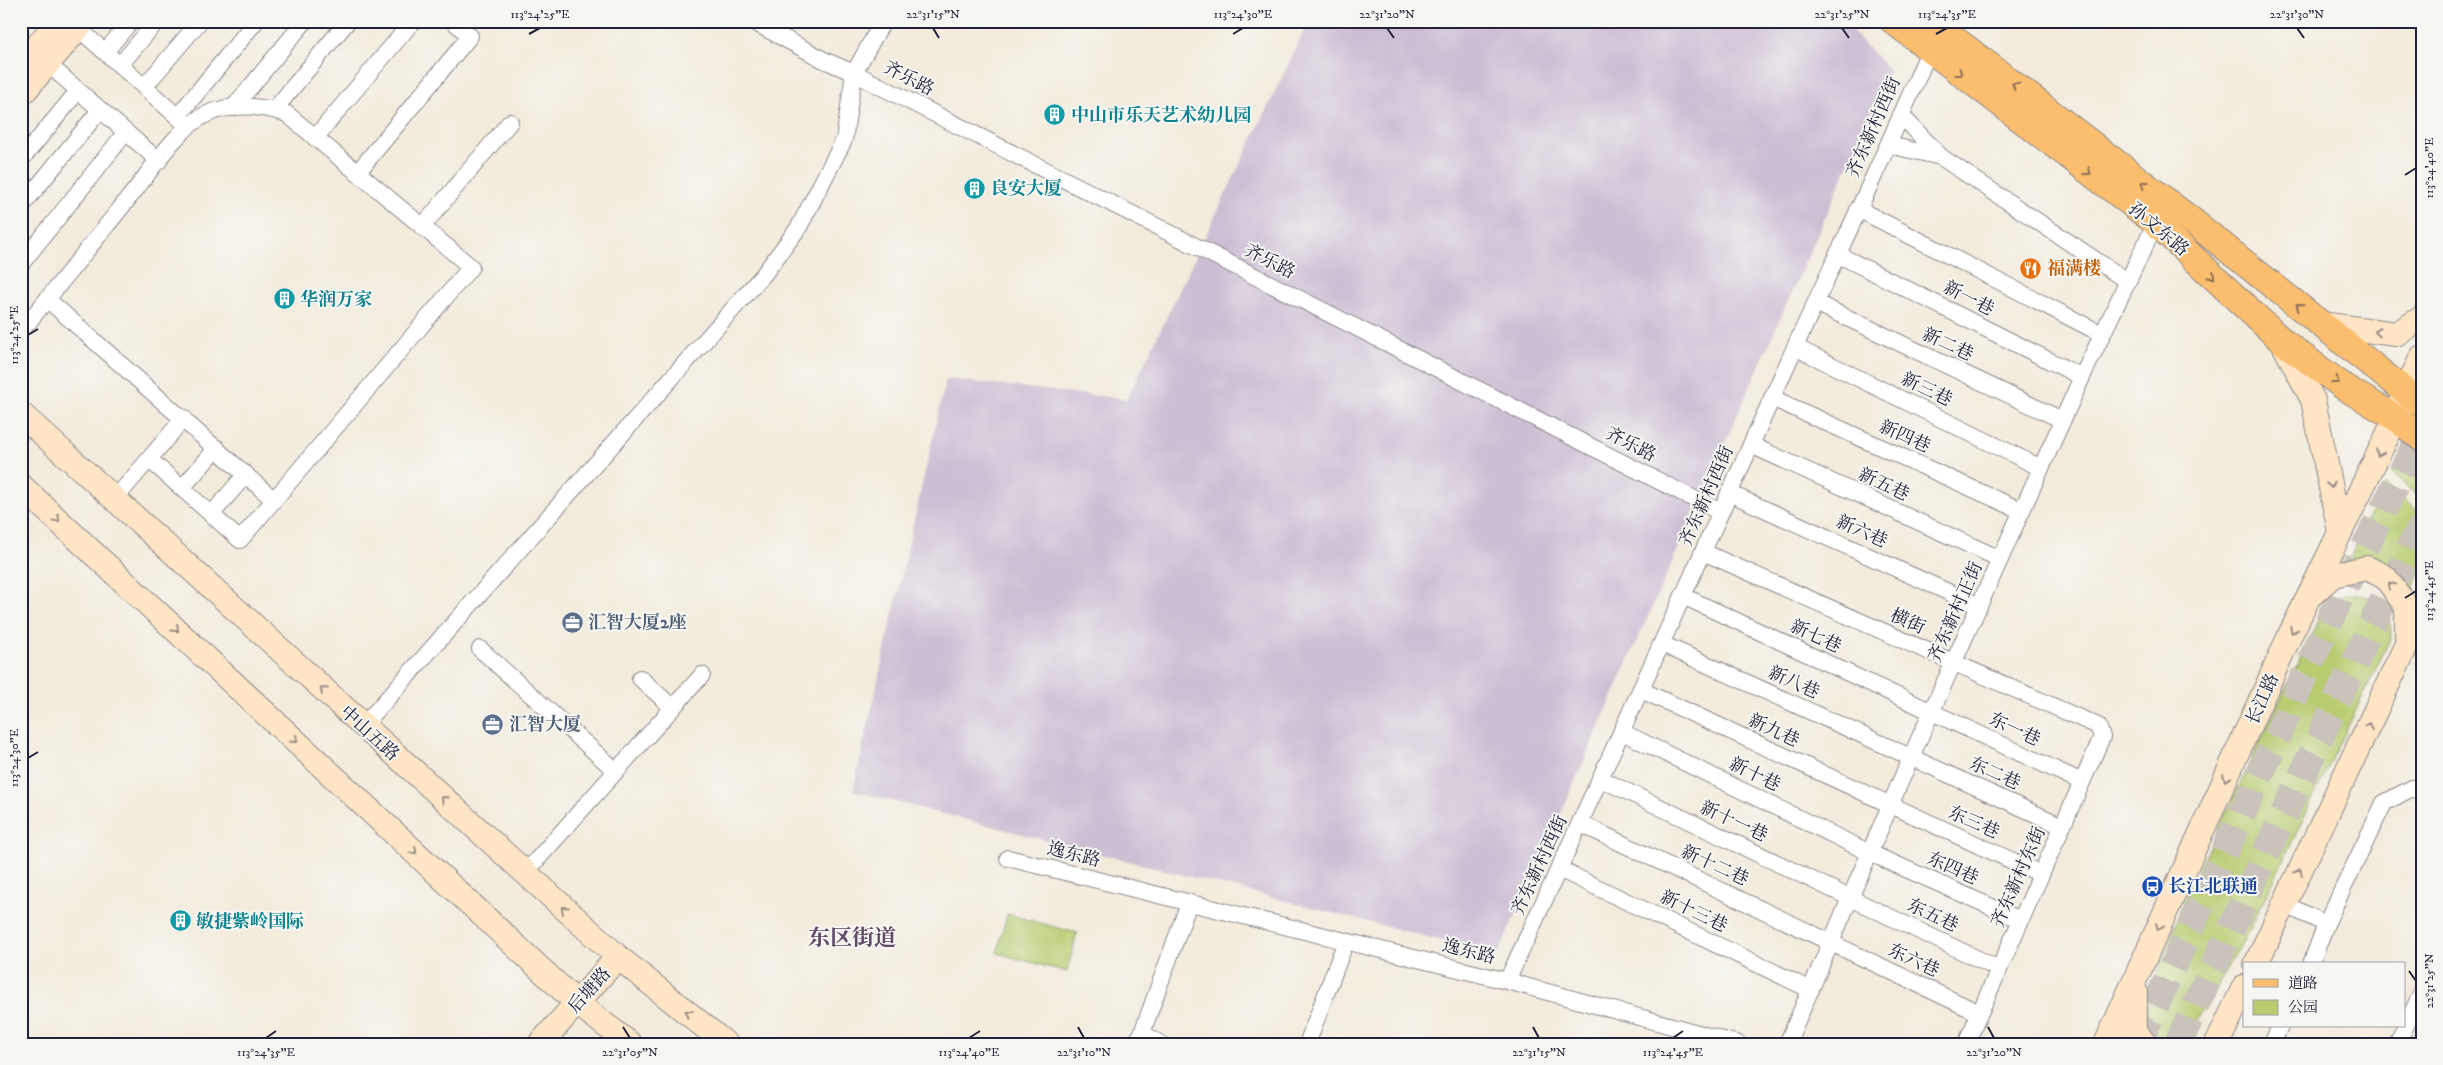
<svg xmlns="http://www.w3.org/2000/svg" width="2443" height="1065" font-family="'IM FELL DW Pica','Noto Serif SC',serif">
<rect width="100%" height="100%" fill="#f6f6f2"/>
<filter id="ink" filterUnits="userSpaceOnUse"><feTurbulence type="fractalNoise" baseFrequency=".02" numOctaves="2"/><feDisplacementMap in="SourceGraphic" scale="10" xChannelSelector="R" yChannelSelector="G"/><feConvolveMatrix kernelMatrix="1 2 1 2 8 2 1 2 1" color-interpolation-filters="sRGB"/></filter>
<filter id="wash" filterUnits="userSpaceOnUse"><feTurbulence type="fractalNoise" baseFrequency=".0096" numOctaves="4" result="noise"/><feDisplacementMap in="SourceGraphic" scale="20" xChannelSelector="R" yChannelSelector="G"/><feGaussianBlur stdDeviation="1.12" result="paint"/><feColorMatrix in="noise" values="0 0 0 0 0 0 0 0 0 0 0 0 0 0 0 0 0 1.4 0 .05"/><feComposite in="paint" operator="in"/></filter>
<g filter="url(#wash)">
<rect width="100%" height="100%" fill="#f3ebdb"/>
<polygon fill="#ccbed3" points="1309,21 1843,21 1890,71 1498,955 853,791 946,379 1127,399"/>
<g fill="#b8cc70" stroke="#6d7756">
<polygon points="2402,468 2422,481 2422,499 2390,472"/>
<polygon points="2384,485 2422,514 2422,568 2408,599 2347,564"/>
<path d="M 2347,593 C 2371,593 2391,608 2391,634 C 2391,639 2386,647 2384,652 L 2250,929 L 2189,1034 L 2174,1042 L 2166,1042 L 2152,1036 L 2145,1020 L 2150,996 L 2183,902 L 2323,611 L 2333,600 Z"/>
<polygon points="1007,914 1077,933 1067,972 997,953"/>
</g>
</g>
<g filter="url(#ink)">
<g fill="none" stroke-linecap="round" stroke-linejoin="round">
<g stroke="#c9c3bb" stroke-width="28" stroke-dasharray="28 14" stroke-linecap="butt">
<polyline points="2138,1044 2342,593 2422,432"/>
<polyline points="2178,1044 2376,616 2422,524"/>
</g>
<defs>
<g id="street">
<polyline points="883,21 854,73 1720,512"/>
<polyline points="78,28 188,126"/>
<polyline points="105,52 131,21"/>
<polyline points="48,64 159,161"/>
<polyline points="120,65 157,21"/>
<polyline points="145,86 200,21"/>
<polyline points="233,108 305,21"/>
<polyline points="274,110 348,21"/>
<polyline points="1901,115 1941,157"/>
<polyline points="178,116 256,21"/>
<polyline points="315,138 413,21"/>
<polyline points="1889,145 1941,157 2127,281"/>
<polyline points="21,160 78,91"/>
<polyline points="357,173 470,36 453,21"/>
<polyline points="21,207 100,110"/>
<polyline points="1858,209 2102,334"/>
<polyline points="422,227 510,122"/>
<polyline points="1837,254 2082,377"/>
<polyline points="21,264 126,132"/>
<polyline points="1816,303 2062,420"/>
<path d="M 21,322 L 26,325 C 63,280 99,235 136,189 C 154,166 178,128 205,115 C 231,103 261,105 287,114 L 471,267 L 274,500 L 47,299"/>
<polyline points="1795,347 2041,468"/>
<polyline points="1772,398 2022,511"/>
<polyline points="1751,445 2000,559"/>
<polyline points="149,459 240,540 274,500"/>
<polyline points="182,488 217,448"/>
<polyline points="1729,493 1979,606"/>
<polyline points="115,499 184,418"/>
<polyline points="212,514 246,474"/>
<polyline points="1703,552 2098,726 2102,737 1966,1044"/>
<polyline points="1683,596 2082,782"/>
<polyline points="1662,644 2062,826"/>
<polyline points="480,649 616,771"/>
<polyline points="640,678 673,708"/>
<polyline points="1641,690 2041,874"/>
<polyline points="363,726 764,274 799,227 844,140 854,73 824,60 752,21"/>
<polyline points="1622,732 1870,853 2021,920"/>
<polyline points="1601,779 1999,969"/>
<polyline points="1581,824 1979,1013"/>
<polyline points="1008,858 1507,981 1738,1044"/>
<polyline points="1559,869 1811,990"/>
<polyline points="525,873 702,675"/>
<polyline points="2284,904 2326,924"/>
<polyline points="2311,964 2326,924 2384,803 2412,788 2422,792"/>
<path d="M 1507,981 C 1602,777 1694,572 1786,367 C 1835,258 1888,151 1933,41"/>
<polyline points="1142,1033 1161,1044"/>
<polyline points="1135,1044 1142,1033 1189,903"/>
<polyline points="1307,1044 1346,941"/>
<polyline points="1787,1044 1911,757 2082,377 2159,216"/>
<polyline points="2272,1044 2280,1026"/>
<polyline points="2397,1044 2422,992"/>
</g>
<g id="secondary">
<polyline points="21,65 58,21"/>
<polyline points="21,95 84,21"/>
<polyline points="2321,324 2396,334 2422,318"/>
<polyline points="2282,341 2313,400 2340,532"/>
<polyline points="21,414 618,957 726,1044"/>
<polyline points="21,486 577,1003 630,1044"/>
<polyline points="2313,593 2333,575 2367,568 2385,577 2407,607 2407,637"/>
<polyline points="2256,964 2422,612"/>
<polyline points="2135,991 2135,1032 2145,1044"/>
<polyline points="540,1044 618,957"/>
<polyline points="2106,1044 2290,635 2396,418 2405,392 2422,357"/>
<polyline points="2217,1044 2244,987"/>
</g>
<g id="primary">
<polyline points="1893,21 2156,223 2282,341 2344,387 2396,418 2422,439"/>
<polyline points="1931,21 2186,216 2422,405"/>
</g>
</defs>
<use href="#street" stroke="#8a868b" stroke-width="18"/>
<use href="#secondary" stroke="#8a868b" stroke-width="26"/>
<use href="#primary" stroke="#8a868b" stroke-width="28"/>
<use href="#street" stroke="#fff" stroke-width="16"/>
<use href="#secondary" stroke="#fde5c5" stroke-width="24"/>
<use href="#primary" stroke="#fabe6e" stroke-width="26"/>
</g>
<defs><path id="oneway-chevron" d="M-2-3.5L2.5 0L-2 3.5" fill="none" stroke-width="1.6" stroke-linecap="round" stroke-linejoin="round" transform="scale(1.25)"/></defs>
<g stroke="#8e7054">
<use href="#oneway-chevron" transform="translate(1959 73) rotate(37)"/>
<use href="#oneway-chevron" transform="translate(2015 85) rotate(-143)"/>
<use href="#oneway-chevron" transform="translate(2088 172) rotate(37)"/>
<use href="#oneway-chevron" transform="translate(2144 184) rotate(-143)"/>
<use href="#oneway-chevron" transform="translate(2212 276) rotate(43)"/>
<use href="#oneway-chevron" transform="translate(2299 306) rotate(-141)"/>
<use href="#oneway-chevron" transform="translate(2336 381) rotate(37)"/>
</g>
<g stroke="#9a8d87">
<use href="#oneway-chevron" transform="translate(2378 332) rotate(-174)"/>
<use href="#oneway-chevron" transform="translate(2379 453) rotate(116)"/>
<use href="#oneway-chevron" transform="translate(2331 485) rotate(81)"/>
<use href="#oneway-chevron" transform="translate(57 519) rotate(43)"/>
<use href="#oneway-chevron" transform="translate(2391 585) rotate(-126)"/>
<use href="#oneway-chevron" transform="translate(176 629) rotate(43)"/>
<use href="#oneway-chevron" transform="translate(2293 630) rotate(116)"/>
<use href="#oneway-chevron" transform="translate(323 690) rotate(-138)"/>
<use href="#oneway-chevron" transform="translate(2369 726) rotate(-65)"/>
<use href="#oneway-chevron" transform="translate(295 740) rotate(43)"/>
<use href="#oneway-chevron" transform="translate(2226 778) rotate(114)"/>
<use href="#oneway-chevron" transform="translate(444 799) rotate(-138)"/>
<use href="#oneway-chevron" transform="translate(414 851) rotate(43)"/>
<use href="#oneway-chevron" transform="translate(2299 872) rotate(-65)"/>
<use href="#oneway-chevron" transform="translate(564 909) rotate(-138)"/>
<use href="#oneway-chevron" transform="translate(2159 927) rotate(114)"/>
<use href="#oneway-chevron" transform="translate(688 1013) rotate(-142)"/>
</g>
</g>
<path fill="none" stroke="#22223b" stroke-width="2" d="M 933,28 L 939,38M 1387,28 L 1394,38M 1842,28 L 1849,38M 2297,28 L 2304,38M 529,34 L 540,28M 1233,34 L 1243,28M 1936,34 L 1947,28M 2405,175 L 2416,168M 28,335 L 38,329M 2405,598 L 2416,591M 28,758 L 38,752M 2409,971 L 2416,981M 623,1027 L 630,1038M 1078,1027 L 1084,1038M 1533,1027 L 1539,1038M 1988,1027 L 1994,1038M 266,1038 L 276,1031M 969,1038 L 980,1031M 1673,1038 L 1683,1031"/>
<defs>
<symbol id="building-disc" viewBox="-11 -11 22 22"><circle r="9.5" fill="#0f9aa8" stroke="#f6f6f2"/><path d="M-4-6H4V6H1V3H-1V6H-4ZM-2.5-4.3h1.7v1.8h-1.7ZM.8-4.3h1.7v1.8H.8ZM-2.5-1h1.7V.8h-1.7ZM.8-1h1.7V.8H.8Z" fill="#fff"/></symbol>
<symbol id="restaurant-disc" viewBox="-11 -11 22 22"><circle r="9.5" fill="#e8710a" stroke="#f6f6f2"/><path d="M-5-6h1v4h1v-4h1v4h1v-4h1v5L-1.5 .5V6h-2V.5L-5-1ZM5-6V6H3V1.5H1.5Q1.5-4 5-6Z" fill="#fff"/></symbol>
<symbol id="office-disc" viewBox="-11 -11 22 22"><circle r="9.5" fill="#5c6f8a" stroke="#f6f6f2"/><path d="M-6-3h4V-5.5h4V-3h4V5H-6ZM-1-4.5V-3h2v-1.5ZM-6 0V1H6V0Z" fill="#fff"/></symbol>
<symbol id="bus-disc" viewBox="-11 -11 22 22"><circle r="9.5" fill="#1a4fb4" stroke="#f6f6f2"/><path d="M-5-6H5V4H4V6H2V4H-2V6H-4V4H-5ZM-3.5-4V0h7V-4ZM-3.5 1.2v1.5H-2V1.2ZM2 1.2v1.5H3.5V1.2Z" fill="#fff"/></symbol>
</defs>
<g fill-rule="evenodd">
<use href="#building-disc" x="1042" y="102" width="25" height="25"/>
<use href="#building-disc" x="962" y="176" width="25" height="25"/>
<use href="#restaurant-disc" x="2018" y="256" width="25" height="25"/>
<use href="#building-disc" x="272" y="286" width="25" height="25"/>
<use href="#office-disc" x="560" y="610" width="25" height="25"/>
<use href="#office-disc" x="480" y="712" width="25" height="25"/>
<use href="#bus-disc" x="2140" y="874" width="25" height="25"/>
<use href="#building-disc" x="168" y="908" width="25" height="25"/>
</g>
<g text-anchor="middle" stroke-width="4" stroke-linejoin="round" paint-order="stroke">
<g font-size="18" fill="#22223b" stroke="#f6f6f2">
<text transform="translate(909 78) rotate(27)" y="6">齐乐路</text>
<text transform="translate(1873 127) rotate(-66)" y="6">齐东新村西街</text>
<text transform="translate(2159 229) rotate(40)" y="6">孙文东路</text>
<text transform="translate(1270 261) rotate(27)" y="6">齐乐路</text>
<text transform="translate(1969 298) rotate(27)" y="6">新一巷</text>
<text transform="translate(1948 344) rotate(25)" y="6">新二巷</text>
<text transform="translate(1927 389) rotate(26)" y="6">新三巷</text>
<text transform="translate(1905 436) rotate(24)" y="6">新四巷</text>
<text transform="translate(1631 444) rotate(27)" y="6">齐乐路</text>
<text transform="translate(1884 484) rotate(25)" y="6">新五巷</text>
<text transform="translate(1706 496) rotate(-66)" y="6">齐东新村西街</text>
<text transform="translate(1862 531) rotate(24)" y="6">新六巷</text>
<text transform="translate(1955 612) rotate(-66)" y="6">齐东新村正街</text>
<text transform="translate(1908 621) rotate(24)" y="6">横街</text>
<text transform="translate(1816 636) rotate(25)" y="6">新七巷</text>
<text transform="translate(1794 682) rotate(24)" y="6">新八巷</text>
<text transform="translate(2262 699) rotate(-66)" y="6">长江路</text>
<text transform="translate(2015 729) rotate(25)" y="6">东一巷</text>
<text transform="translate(1774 730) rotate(25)" y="6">新九巷</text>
<text transform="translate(370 733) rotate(42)" y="6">中山五路</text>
<text transform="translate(1995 773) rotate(24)" y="6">东二巷</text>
<text transform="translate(1755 774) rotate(26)" y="6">新十巷</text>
<text transform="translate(1734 821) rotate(25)" y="6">新十一巷</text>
<text transform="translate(1974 822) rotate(24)" y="6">东三巷</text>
<text transform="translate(1074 854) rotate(14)" y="6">逸东路</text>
<text transform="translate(1539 865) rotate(-65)" y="6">齐东新村西街</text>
<text transform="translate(1715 865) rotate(25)" y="6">新十二巷</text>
<text transform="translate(1953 868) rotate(24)" y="6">东四巷</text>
<text transform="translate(2018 877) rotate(-66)" y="6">齐东新村东街</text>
<text transform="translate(1694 911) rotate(26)" y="6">新十三巷</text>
<text transform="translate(1933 915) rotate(25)" y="6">东五巷</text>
<text transform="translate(1469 951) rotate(14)" y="6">逸东路</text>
<text transform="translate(1914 960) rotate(25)" y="6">东六巷</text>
<text transform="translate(589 990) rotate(-48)" y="6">后塘路</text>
</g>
<g font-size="18" font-weight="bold" fill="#0d838f" stroke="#f6f6f2" text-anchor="start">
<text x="1071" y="121">中山市乐天艺术幼儿园</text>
<text x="990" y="194">良安大厦</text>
<text x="300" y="305">华润万家</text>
<text x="196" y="927">敏捷紫岭国际</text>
</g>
<g font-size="18" font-weight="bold" fill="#c56008" stroke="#f6f6f2" text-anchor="start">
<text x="2047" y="274">福满楼</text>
</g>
<g font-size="18" font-weight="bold" fill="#4e5e75" stroke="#f6f6f2" text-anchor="start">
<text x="588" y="628">汇智大厦2座</text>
<text x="509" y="730">汇智大厦</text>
</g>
<g font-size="18" font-weight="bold" fill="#164399" stroke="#f6f6f2" text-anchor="start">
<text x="2168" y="892">长江北联通</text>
</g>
<g font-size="22" font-weight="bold" fill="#614a67" stroke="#f6f6f2">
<text x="852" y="945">东区街道</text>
</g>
</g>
<rect width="2443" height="1065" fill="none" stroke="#f6f6f2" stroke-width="55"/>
<rect x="2243" y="962" width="162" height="65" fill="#f6f6f2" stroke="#a1a1a9"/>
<rect x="2253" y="979" width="25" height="8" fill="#fabe6e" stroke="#a1a1a9"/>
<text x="2288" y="988" font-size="15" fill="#22223b">道路</text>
<rect x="2253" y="1000" width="25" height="15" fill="#b8cc70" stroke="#a1a1a9"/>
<text x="2288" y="1012" font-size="15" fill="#22223b">公园</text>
<rect x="28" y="28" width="2388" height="1010" fill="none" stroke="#22223b" stroke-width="2"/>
<g font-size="12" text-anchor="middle" fill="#22223b">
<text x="540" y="18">113°24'25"E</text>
<text x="933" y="18">22°31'15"N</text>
<text x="1243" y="18">113°24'30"E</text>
<text x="1387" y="18">22°31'20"N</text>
<text x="1842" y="18">22°31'25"N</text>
<text x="1947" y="18">113°24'35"E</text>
<text x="2297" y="18">22°31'30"N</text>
<text transform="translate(2429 168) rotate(-90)" y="4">113°24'40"E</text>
<text transform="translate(14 335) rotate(-90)" y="4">113°24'25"E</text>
<text transform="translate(2429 591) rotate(-90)" y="4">113°24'45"E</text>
<text transform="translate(14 758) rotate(-90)" y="4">113°24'30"E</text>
<text transform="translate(2429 981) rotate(-90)" y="4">22°31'25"N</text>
<text x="266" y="1056">113°24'35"E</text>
<text x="630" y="1056">22°31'05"N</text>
<text x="969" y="1056">113°24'40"E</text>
<text x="1084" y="1056">22°31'10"N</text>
<text x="1539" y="1056">22°31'15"N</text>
<text x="1673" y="1056">113°24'45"E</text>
<text x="1994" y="1056">22°31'20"N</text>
</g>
</svg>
